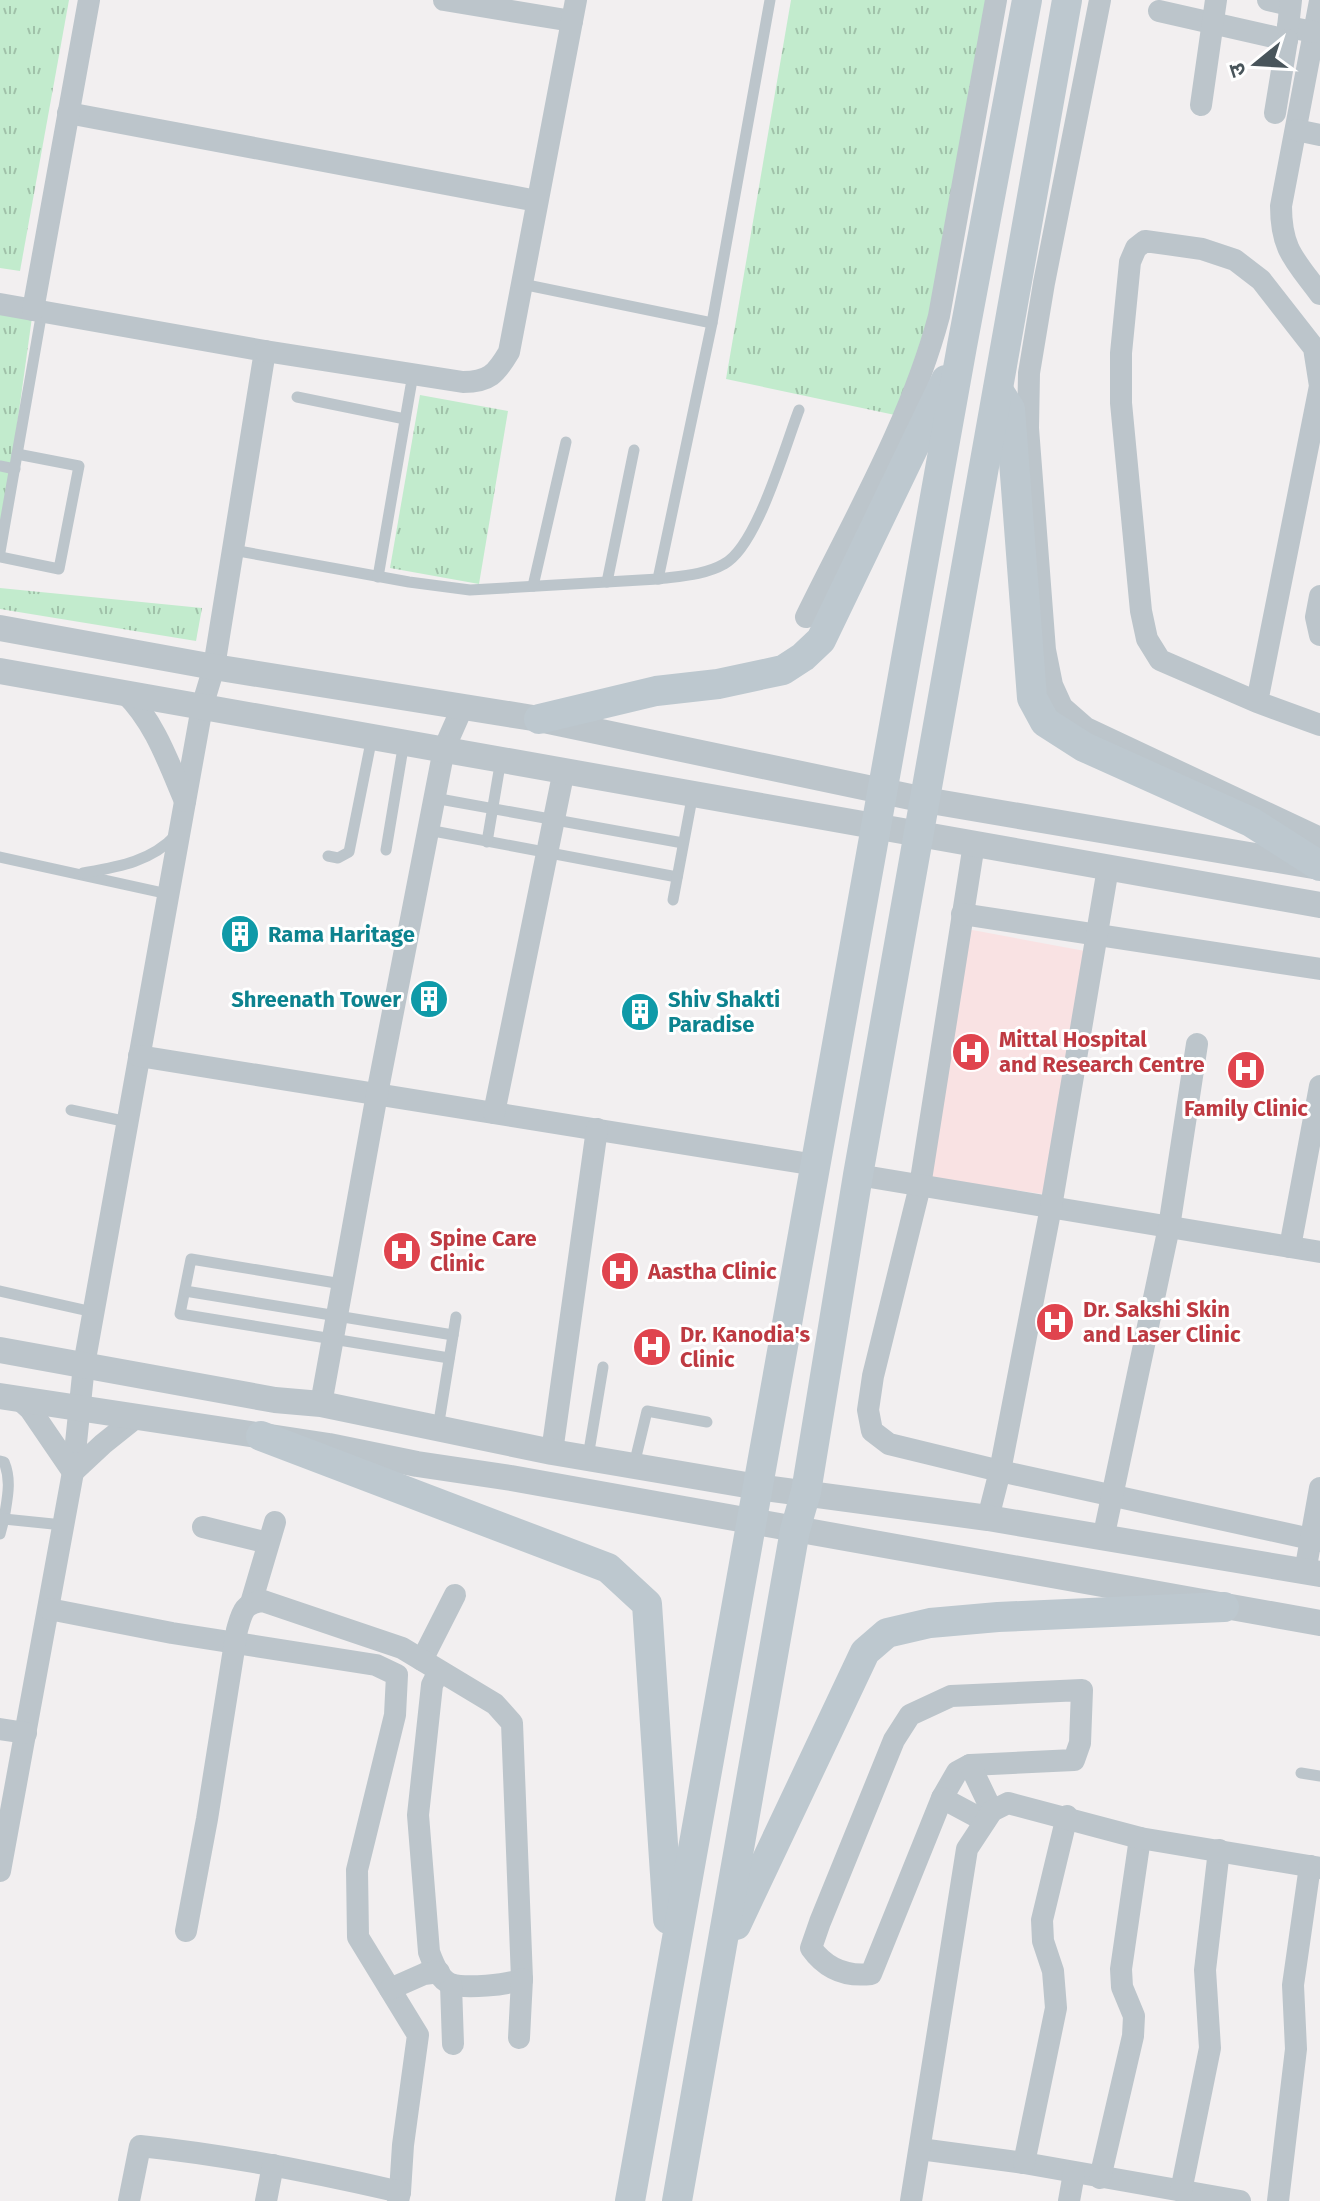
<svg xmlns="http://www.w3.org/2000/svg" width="1320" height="2201" font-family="'Fira Sans','Noto Sans Devanagari',sans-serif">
<defs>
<pattern id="grass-tufts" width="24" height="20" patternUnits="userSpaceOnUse" patternTransform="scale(2)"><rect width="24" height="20" fill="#c2ebcd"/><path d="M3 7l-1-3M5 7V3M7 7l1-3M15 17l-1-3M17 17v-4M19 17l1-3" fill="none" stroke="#a0c1a9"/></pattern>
</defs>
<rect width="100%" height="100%" fill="#f2eff0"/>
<polygon fill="#f9e2e3" points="967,929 1085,951 1043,1194 931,1178"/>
<g fill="url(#grass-tufts)">
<polygon points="0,0 69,0 20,271 0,268"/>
<polygon points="791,0 987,0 927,344 895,415 726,379"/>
<polygon points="0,304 33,310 0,548"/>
<polygon points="420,395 508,411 479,584 390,568"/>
<polygon points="0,588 202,608 196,641 0,609"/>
</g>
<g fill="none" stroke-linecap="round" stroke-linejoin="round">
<g stroke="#bcc5cb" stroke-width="11">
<polyline points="522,284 712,323"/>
<polyline points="297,397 405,419"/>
<polyline points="0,466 15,469"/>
<polyline points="233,550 409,582 470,590 658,579 712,323 770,0"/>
<polyline points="0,552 42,311"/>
<polyline points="0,557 59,569 79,466 17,454"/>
<polyline points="378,577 413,374"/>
<path d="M 658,579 C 680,576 705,575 724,564 C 757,547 785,446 799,410"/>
<polyline points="607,582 634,450"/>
<polyline points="533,586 566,442"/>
<polyline points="434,798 683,843"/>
<polyline points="428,830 677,877"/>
<polyline points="487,842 501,759"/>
<polyline points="386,850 404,742"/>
<polyline points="328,856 338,858 349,852 372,737"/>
<polyline points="0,857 168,894"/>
<path d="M 83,873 C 117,867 151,862 176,835"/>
<polyline points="673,900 693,793"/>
<polyline points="71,1110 128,1122"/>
<polyline points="342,1284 191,1259 180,1314 449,1358"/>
<polyline points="0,1291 93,1312"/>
<polyline points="185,1291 453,1335"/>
<polyline points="438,1428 456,1317"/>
<polyline points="588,1457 603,1367"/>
<path d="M 0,1461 L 4,1462 C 12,1481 7,1499 4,1519"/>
<polyline points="634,1465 647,1411 707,1422"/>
<polyline points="0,1534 4,1519 63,1525"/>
<polyline points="1301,1773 1320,1776"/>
</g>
<g stroke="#bcc5cb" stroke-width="22">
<polyline points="444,0 572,21"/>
<polyline points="1100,0 1044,283 1029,373 1028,428 1045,650 1052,685 1062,707 1086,728 1320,838"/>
<polyline points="1268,0 1290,5"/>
<path d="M 1320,1 L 1281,206 C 1281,250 1295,260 1320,294"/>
<polyline points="1159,11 1287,40 1288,27 1314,32"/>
<polyline points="1288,27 1291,0"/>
<polyline points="1201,105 1216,0"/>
<polyline points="68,113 537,201"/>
<polyline points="1275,113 1287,40"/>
<polyline points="1296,130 1320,135"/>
<polyline points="0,304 265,351 214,667 202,707 84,1365 73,1472 0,1871"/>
<polyline points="33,310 89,0"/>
<path d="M 265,351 L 463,382 C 489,382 496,374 509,352 L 576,0"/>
<polyline points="1320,596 1316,617 1320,635"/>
<path d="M 806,617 C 854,519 911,421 939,316 L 996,0"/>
<path d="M 125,693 C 155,722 169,764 185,801"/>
<polyline points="1257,702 1320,386 1314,348 1261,280 1235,260 1202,249 1145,241 1136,248 1130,262 1121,353 1121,403 1141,611 1147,639 1160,660 1257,702 1320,725"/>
<polyline points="974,844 920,1186 873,1376 868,1410 872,1431 889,1444 1000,1471 1320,1541"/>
<polyline points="962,914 1320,969"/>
<polyline points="139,1056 816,1165"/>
<polyline points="494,1113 564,770"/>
<polyline points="858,1175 1320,1252"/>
<polyline points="1290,1247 1320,1086"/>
<polyline points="19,1399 30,1409 73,1472 103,1444 138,1416"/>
<polyline points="321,1404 377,1094 444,749 463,706"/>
<polyline points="552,1452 597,1129"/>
<polyline points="988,1518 1000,1471 1051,1207 1108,868"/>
<polyline points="203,1527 268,1543"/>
<polyline points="1103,1539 1169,1227 1197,1044"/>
<polyline points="1305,1572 1320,1488"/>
<polyline points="251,1603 275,1522"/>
<polyline points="49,1609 172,1633 376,1665 397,1675 395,1715 357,1870 358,1937 418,2035 403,2145 400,2192"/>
<polyline points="422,1660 455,1595"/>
<path d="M 1082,1690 L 1080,1743 L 1074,1760 L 970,1765 L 957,1772 L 942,1798 L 871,1974 C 846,1977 826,1969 811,1948 L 820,1922 L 894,1740 L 910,1715 L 951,1696 Z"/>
<polyline points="0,1729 26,1733"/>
<polyline points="970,1765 992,1811"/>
<polyline points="942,1798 985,1821"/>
<path d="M 186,1931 L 207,1819 L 237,1630 C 242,1613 243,1603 263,1601 L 402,1648 L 495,1704 L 512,1723 L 522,1979 C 508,1985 465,1989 451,1984 C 439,1980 433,1963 429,1952 L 418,1815 L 432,1685 L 439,1671"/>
<polyline points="451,1985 453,2044"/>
<polyline points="390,1989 424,1974 439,1972"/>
<polyline points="519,2038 522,1979"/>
<polyline points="920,2149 1024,2163 1240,2201"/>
<polyline points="1024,2163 1056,2008 1053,1971 1043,1941 1042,1920 1067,1816"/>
<polyline points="1100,2178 1133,2036 1134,2016 1122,1987 1121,1969 1140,1838"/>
<polyline points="1181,2191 1210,2048 1205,1970 1219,1850"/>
<path d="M 129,2201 L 140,2146 C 228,2155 314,2172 400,2192 L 398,2201"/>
<polyline points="266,2201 273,2165"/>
<polyline points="911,2201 967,1849 992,1811 1008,1803 1140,1838 1320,1868"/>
<polyline points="1069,2201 1074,2173"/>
<polyline points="1278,2201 1296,2049 1293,1985 1310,1866"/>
</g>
<g stroke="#bcc5cb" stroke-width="26">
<polyline points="0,628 214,667 539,719 925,800 1319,867"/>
<polyline points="0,671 1320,905"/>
<polyline points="0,1350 275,1400 321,1404 552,1452 758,1487 988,1518 1320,1574"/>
<polyline points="0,1396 329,1446 417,1464 511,1478 1320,1623"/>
</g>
<g stroke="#bdc8cf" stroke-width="30">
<polyline points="998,390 1010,409 1032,698 1045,722 1084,747 1251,822 1320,866"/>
<polyline points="539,719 656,691 718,684 783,670 803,657 821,640 946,380"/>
<polyline points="261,1436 608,1568 647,1604 668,1919"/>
<polyline points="736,1925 865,1652 887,1633 930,1623 998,1617 1224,1607"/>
<polyline points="630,2201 962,346 1027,0"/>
<polyline points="677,2201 795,1530 806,1492 858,1175 1067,0"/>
</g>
</g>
<defs>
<symbol id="building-disc" viewBox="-11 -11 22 22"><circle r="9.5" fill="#0f9aa8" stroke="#fff"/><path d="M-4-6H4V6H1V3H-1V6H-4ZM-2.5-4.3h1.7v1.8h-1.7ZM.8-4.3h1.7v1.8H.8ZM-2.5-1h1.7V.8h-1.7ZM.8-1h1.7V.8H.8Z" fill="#fff"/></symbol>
<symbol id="hospital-disc" viewBox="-11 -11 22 22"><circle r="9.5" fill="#e0444e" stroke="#fff"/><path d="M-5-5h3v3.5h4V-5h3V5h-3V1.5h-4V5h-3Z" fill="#fff"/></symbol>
</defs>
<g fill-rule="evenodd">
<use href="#building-disc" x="218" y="912" width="44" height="44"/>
<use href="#building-disc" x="407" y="977" width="44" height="44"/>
<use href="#building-disc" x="618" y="990" width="44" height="44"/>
<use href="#hospital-disc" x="949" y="1030" width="44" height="44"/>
<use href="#hospital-disc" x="1224" y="1048" width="44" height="44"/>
<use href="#hospital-disc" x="380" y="1229" width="44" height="44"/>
<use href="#hospital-disc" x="598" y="1249" width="44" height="44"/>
<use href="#hospital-disc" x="1033" y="1300" width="44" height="44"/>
<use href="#hospital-disc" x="630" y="1325" width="44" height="44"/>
</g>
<g text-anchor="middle" stroke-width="6" stroke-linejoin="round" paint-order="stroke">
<g font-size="22" font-weight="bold" fill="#0d838f" stroke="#fff" text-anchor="start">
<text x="268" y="942">Rama Haritage</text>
<text x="401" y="1007" text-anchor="end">Shreenath Tower</text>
<text x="668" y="1007">Shiv Shakti<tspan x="668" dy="25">Paradise</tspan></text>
</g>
<g font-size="22" font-weight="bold" fill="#be3a42" stroke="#fff" text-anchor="start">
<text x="999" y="1047">Mittal Hospital<tspan x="999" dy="25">and Research Centre</tspan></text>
<text x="1246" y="1116" text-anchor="middle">Family Clinic</text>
<text x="430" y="1246">Spine Care<tspan x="430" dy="25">Clinic</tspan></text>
<text x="648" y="1279">Aastha Clinic</text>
<text x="1083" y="1317">Dr. Sakshi Skin<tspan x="1083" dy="25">and Laser Clinic</tspan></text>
<text x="680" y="1342">Dr. Kanodia's<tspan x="680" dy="25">Clinic</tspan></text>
</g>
</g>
<g transform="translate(1256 64) rotate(252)" stroke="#ffffff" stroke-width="6" paint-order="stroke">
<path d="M0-6L14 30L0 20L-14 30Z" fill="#49555b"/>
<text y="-12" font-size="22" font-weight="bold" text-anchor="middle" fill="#49555b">उ</text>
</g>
</svg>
